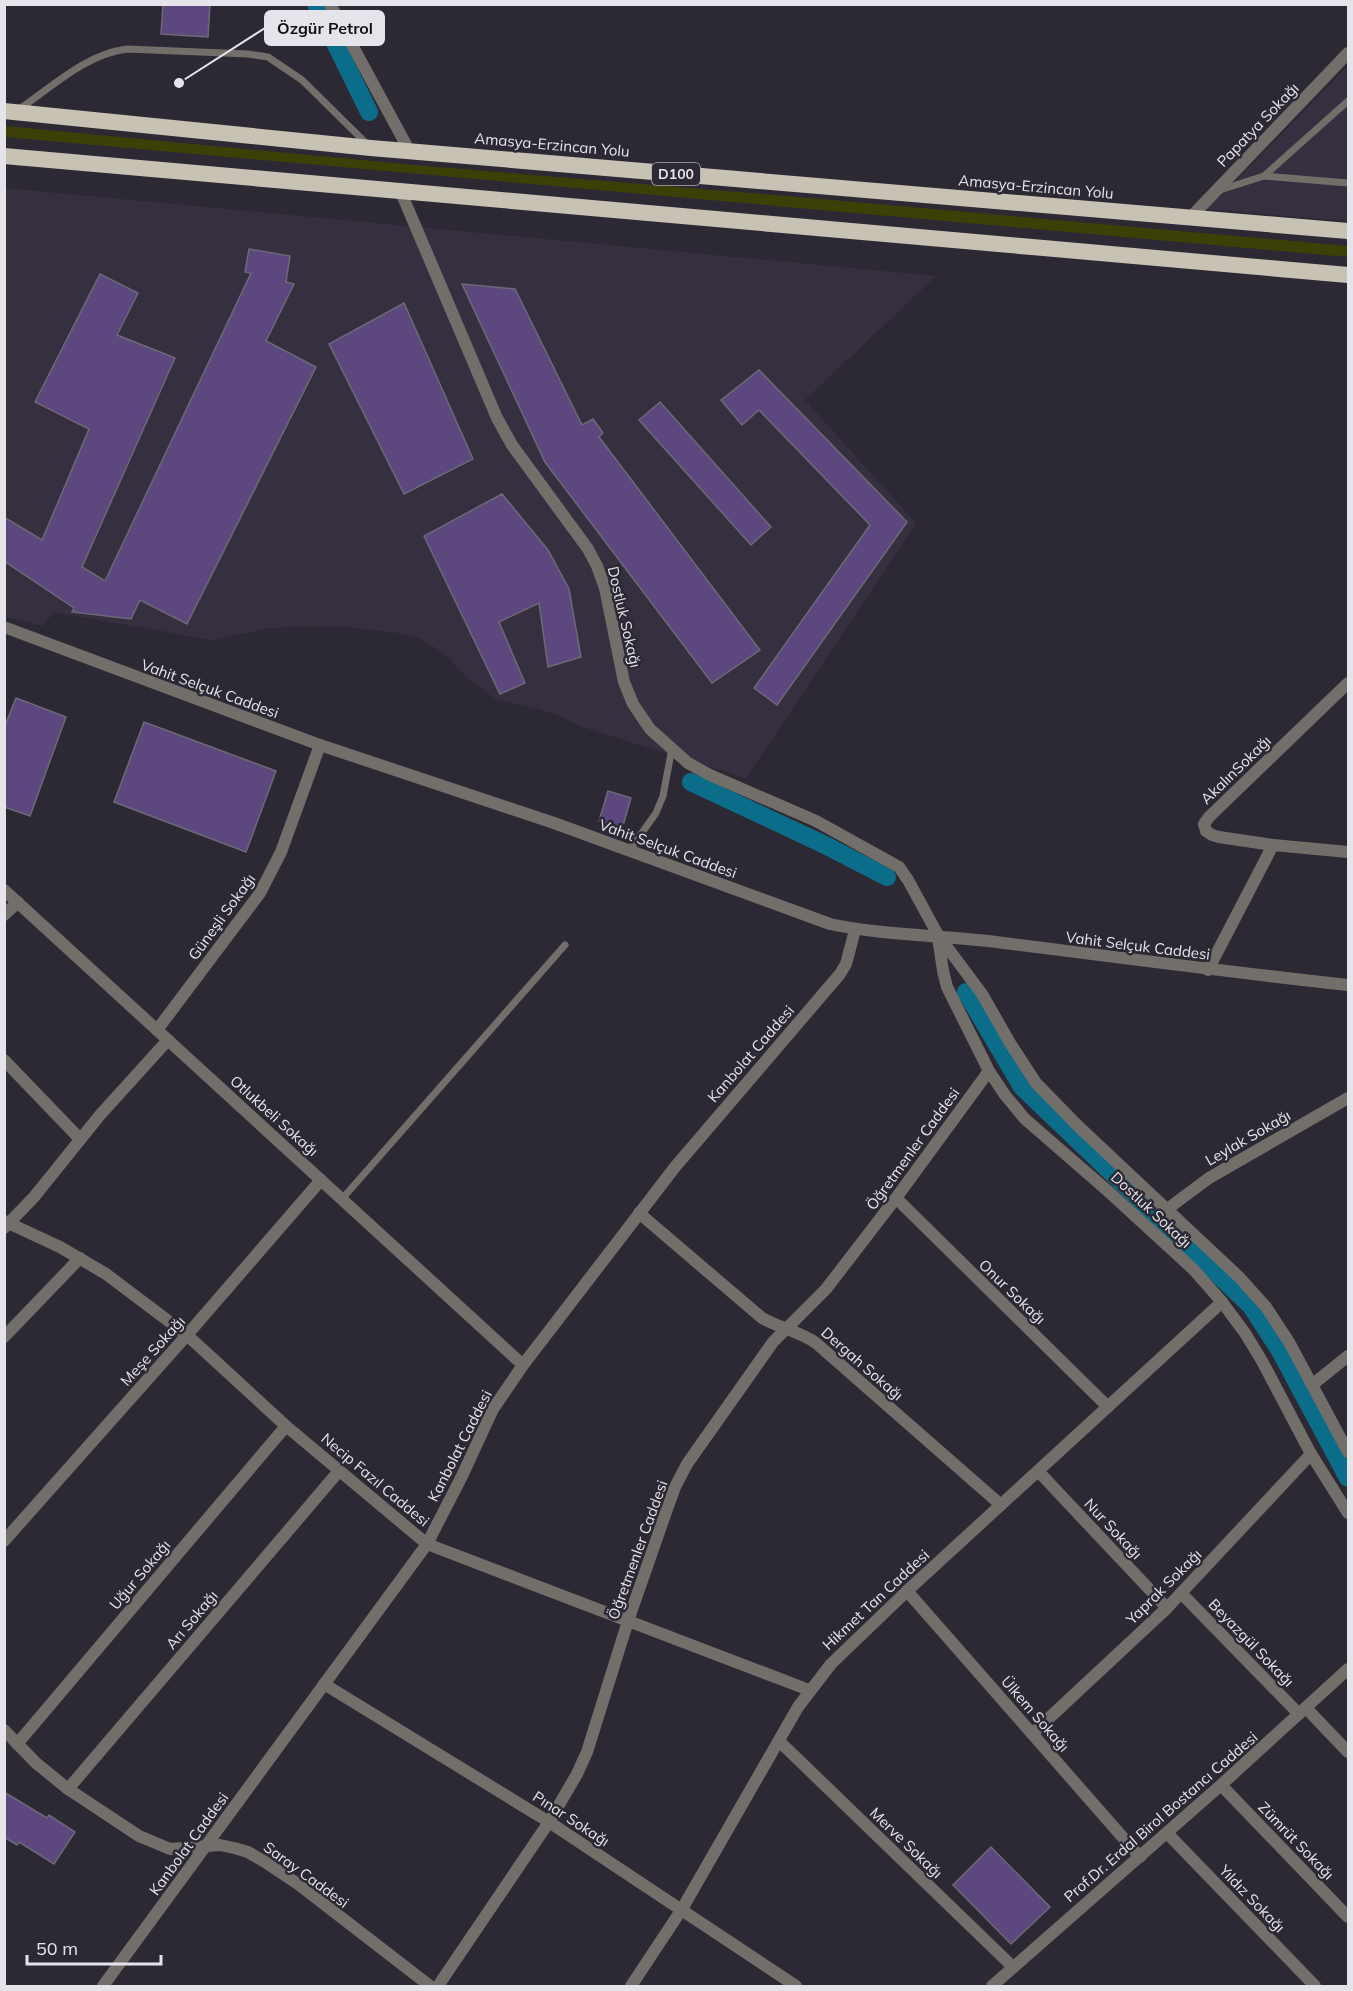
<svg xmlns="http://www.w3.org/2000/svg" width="1353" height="1991" font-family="Mulish,sans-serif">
<rect width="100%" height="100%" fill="#2c2934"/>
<g fill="#352f40">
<polygon points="1348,66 1348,221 1205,209 1228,189"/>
<polygon points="5,188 936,276 805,400 916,523 746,778 579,726 562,717 539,709 495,699 464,675 450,659 434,647 418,638 398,633 346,627 313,626 270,628 212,640 53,612 44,626 5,617"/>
</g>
<polygon fill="#3c4006" points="5,126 425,166 809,198 1348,246 1348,257 5,137"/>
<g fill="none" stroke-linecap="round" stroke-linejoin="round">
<g stroke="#0c6d8a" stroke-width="18">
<polyline points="316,4 369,112"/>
<polyline points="691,782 825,845 887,877"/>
<polyline points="966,992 1022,1087 1251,1306 1279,1349 1348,1478"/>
</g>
</g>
<g fill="#5c477f" stroke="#6d6976" stroke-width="1.5">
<polygon points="163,4 210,4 208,37 161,34"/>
<polygon points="249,249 290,256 286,282 294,284 266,341 316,367 187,624 140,600 131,619 72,612 74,608 4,561 4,517 42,540 89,429 35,402 100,274 138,293 117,335 175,358 82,567 105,581 251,273 245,272"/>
<polygon points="462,284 515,289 582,425 593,419 603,433 599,437 760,650 712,683 545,462"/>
<polygon points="404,303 473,459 404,494 329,344"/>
<polygon points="759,370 907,522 777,705 754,688 870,525 759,410 742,425 721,400"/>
<polygon points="660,402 771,527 751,545 639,420"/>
<polygon points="502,494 548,550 569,589 581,657 548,667 539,603 499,622 525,683 500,694 424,536"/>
<polygon points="16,698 66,717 30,816 4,807 4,728"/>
<polygon points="144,722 276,771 246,852 114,802"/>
<polygon points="608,791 631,798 622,829 599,821"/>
<polygon points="4,1792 47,1818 49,1815 75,1832 54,1864 19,1842 17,1845 4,1837"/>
<polygon points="991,1847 1050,1907 1011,1944 953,1885"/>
</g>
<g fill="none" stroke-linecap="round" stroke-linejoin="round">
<g stroke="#726f6a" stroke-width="7">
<path d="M 18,110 C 52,87 86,54 127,49 L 248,54 L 268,57 L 302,80 L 367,144"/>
<polyline points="1264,176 1348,183"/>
<polyline points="1220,190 1264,176 1348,101"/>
<polyline points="629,851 656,813 663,796 672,748"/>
<polyline points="342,1199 565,945"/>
</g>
<g stroke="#726f6a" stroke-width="12">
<polyline points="400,190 497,418 512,445 588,549 597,566 605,588 624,682 633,704 650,729 688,763 710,775 816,821 899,867 908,880 938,935 982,994 1010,1043 1036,1083 1078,1126 1239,1277 1266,1307 1289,1342 1348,1452"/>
<polyline points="1190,218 1348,53"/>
<polyline points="1348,683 1209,817 1204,824 1206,831 1212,835 1219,837 1273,845 1348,852"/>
<polyline points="4,890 523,1365"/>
<polyline points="4,915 18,902"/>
<polyline points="938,937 943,971 947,987 989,1071 1005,1095 1025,1119 1109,1192 1194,1270 1222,1302 1245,1333 1262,1361 1311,1454 1348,1513"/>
<polyline points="1208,970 1273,845"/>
<polyline points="157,1030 260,893 281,852 320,745"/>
<polyline points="4,1060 80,1139"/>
<polyline points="896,1198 1108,1407"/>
<polyline points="1166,1210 1209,1178 1348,1098"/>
<path d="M 639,1213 L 762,1318 C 779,1328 799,1331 816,1343 L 1001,1505"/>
<polyline points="4,1228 34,1197 100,1115 168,1040"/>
<polyline points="4,1337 80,1258"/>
<polyline points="1312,1385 1348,1356"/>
<polyline points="1038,1471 1167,1608"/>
<polyline points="4,1541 187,1335 321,1180"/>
<polyline points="907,1591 1140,1857"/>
<polyline points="1181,1593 1299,1714"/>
<polyline points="324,1684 549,1822 796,1986"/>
<polyline points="1306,1708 1348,1752"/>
<polyline points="1032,1734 1167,1608 1311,1454"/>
<polyline points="779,1741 1013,1967"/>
<polyline points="17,1744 286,1426"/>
<polyline points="1221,1785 1348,1917"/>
<polyline points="68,1789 339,1471"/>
<polyline points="1167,1833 1315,1986"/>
</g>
<g stroke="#726f6a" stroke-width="12">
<polyline points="330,4 410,152"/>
<path d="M 4,627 L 320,745 L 554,823 L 830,924 C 881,935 935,935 988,941 C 1108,956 1228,972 1348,985"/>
<polyline points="4,1221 60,1247 106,1274 187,1335 286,1426 427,1544 809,1690"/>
<polyline points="4,1730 36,1763 68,1789 139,1836 170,1849 220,1845 234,1848 248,1852 265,1862 298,1884 430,1986"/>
<polyline points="103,1986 427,1544 462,1476 493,1409 523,1365 675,1167 840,974 846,964 855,930"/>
<polyline points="438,1986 549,1822 577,1774 587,1752 628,1621 666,1512 675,1487 687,1464 773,1342 826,1289 896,1198 989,1071"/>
<polyline points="631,1986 682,1909 798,1707 831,1664 907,1591 1222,1302"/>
<polyline points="992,1986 1221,1785 1348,1669"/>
</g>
<g stroke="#c7c2b4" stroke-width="16">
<polyline points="4,111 371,148 1348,231"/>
<polyline points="4,156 1348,275"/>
</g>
</g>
<g text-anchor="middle" stroke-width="5" stroke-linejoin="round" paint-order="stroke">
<rect fill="#2c2934" stroke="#aeacb4" stroke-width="1.5" x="652" y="163" width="48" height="22" rx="4.5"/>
<g font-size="14" font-weight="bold" fill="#e6e4eb">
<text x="676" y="179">D100</text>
</g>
<g font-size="15" fill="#e6e4eb" stroke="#2c2934">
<text transform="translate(1258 125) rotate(-46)" y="5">Papatya Sokağı</text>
<text transform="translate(552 145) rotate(5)" y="5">Amasya-Erzincan Yolu</text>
<text transform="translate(1036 187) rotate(5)" y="5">Amasya-Erzincan Yolu</text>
<text transform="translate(624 617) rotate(77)" y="5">Dostluk Sokağı</text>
<text transform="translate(210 689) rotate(20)" y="5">Vahit Selçuk Caddesi</text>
<text transform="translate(1236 770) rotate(-44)" y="5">AkalınSokağı</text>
<text transform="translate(668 849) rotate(20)" y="5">Vahit Selçuk Caddesi</text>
<text transform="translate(222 917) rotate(-54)" y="5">Güneşli Sokağı</text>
<text transform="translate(1138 946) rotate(7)" y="5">Vahit Selçuk Caddesi</text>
<text transform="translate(751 1054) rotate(-49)" y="5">Kanbolat Caddesi</text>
<text transform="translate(274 1116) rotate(42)" y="5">Otlukbeli Sokağı</text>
<text transform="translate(1248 1138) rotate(-30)" y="5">Leylak Sokağı</text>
<text transform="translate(913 1149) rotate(-54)" y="5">Öğretmenler Caddesi</text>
<text transform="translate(1151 1210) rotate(43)" y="5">Dostluk Sokağı</text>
<text transform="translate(1012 1292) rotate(44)" y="5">Onur Sokağı</text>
<text transform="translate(153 1351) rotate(-48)" y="5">Meşe Sokağı</text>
<text transform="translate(862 1364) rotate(41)" y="5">Dergah Sokağı</text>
<text transform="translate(460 1446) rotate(-63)" y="5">Kanbolat Caddesi</text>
<text transform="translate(375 1480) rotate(40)" y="5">Necip Fazıl Caddesi</text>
<text transform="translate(1113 1529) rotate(47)" y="5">Nur Sokağı</text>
<text transform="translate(638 1550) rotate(-70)" y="5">Öğretmenler Caddesi</text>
<text transform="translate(140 1575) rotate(-50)" y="5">Uğur Sokağı</text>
<text transform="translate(1164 1587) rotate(-45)" y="5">Yaprak Sokağı</text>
<text transform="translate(876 1600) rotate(-43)" y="5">Hikmet Tan Caddesi</text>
<text transform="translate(192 1620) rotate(-50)" y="5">Arı Sokağı</text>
<text transform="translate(1251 1643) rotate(46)" y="5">Beyazgül Sokağı</text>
<text transform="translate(1035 1714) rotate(49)" y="5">Ülkem Sokağı</text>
<text transform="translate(1161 1817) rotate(-41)" y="5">Prof.Dr. Erdal Birol Bostancı Caddesi</text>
<text transform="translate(571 1819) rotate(33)" y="5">Pınar Sokağı</text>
<text transform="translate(1296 1841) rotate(46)" y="5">Zümrüt Sokağı</text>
<text transform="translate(906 1843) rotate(44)" y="5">Merve Sokağı</text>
<text transform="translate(189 1844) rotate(-54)" y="5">Kanbolat Caddesi</text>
<text transform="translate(306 1875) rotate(36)" y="5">Saray Caddesi</text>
<text transform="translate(1252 1899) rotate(46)" y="5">Yıldız Sokağı</text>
</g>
</g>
<path fill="none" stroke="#e6e4eb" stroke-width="2" d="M179 83L265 28"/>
<circle fill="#e6e4eb" stroke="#2c2934" stroke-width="2" cx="179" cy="83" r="6"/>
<rect fill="#e6e4eb" stroke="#e6e4eb" stroke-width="2" x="265" y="11" width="119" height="34" rx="6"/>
<g font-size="16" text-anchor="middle" font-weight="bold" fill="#111">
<text x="325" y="34">Özgür Petrol</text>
</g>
<rect width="1353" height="1991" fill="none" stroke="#e6e4eb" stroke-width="12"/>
<path d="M27 1955v9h134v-9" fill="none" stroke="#e6e4eb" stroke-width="3"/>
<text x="36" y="1955" font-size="18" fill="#e6e4eb" stroke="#2c2934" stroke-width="4.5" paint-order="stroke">50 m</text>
</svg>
